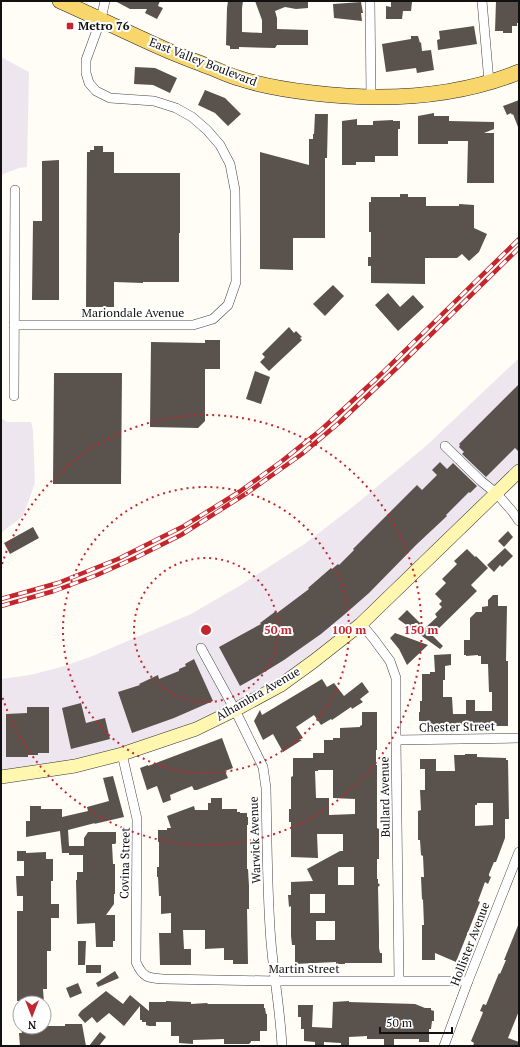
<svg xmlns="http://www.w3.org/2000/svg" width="520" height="1047" font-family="'PT Serif',serif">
<rect width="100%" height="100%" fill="#fffdf5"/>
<g fill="#eee6ef">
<polygon points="1,57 29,72 27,167 19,168 1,175"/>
<polygon points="519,358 519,465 357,623 289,673 205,721 79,763 1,775 1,679 30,675 61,667 90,657 191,614 241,585 306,543 355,505 426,446"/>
<polygon points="1,418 7,422 31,422 33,430 35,483 23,516 1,533"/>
</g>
<g fill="#5a524d" fill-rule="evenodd">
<polygon points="115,1 160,1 158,6 163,8 157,19 145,13 147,9 130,9"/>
<polygon points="228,1 243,1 242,8 242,32 262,33 262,20 255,1 308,1 308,8 296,9 285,7 275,11 277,18 277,29 308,30 308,45 277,45 275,48 239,47 239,49 230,49 230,46 226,45 227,8"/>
<polygon points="391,1 403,1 403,2 412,2 411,11 403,11 402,19 386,19 386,6 391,7"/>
<polygon points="496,1 519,1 519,23 517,23 517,26 512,26 512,33 503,33 503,31 495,31"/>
<polygon points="361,2 363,13 361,13 362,21 334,18 333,4"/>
<polygon points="474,26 477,44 438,50 437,40 440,39 439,31"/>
<polygon points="411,36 418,36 420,43 421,42 422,51 431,50 434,70 417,73 416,68 386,72 382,44 411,39"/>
<polygon points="135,67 155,68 177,78 170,93 153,85 134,84"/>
<polygon points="205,90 225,98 241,114 228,126 215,113 198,105"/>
<polygon points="519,100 519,127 518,127 513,114 512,115 511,113 507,115 503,106"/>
<polygon points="434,113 434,116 449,116 449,121 494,122 494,129 484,133 494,133 494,183 467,183 468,141 448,141 448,144 418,144 418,116"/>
<polygon points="315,114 328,114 327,158 325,158 325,238 293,238 293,270 260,269 260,152 309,165 309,139 313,139 313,134 314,134"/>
<polygon points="357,119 357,125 373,125 373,121 393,120 393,121 400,121 400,129 398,129 398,156 375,156 375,162 356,162 356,165 342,165 342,121"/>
<polygon points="94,146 103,146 103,152 114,152 114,173 180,173 180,233 179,233 179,282 143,282 143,283 114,282 114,307 86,307 87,152 90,152 90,150 94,150"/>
<polygon points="59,160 59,300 32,300 33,221 42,221 42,161"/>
<polygon points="400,194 408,194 408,197 426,197 426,206 459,206 459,204 474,205 474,228 487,234 479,252 469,261 462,254 457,258 425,258 425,284 371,283 371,266 368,266 368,257 371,257 371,232 369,232 369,202 371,202 371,197 400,197"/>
<polygon points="333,285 344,296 325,316 313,304"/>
<polygon points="388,293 400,307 413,295 424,307 398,331 375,305"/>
<polygon points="289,327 294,333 296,331 302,337 300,338 302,340 269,371 260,362 265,357 262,354"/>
<polygon points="205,340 220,340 220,369 205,369 205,421 198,428 150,427 151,342 205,343"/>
<polygon points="255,371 270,377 261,404 246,399"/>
<polygon points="54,373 122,373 121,484 53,484"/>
<polygon points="519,384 519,452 515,448 486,477 462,454 464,452 459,447 460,445 459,444"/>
<polygon points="440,462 447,469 453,463 477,486 470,493 469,492 446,515 447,516 416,545 369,593 345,614 321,634 284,660 258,676 240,686 219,647 261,624 260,623 276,611 277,613 309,589 308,588 331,568 332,569 338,564 339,565 354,550 353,549 417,485 422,490 437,475 432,470"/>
<polygon points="33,527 39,538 10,554 4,543"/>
<polygon points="508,531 513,537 504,547 498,541"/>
<polygon points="505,548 513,556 502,567 500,565 494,572 487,565"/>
<polygon points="467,549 475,557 476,556 488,568 471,585 477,591 432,635 443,646 440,649 398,619 407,610 425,628 437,617 435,614 442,607 439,604 442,601 435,594 446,583 442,579 457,564 454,561"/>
<polygon points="493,595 498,595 498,606 507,606 506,661 508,661 508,726 447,726 447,725 422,725 422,721 419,721 419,712 420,712 420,701 422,701 422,674 430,674 430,672 435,672 434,655 451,654 451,665 445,666 445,680 443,680 443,697 452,697 453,714 466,714 466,700 475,700 475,711 492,711 492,692 489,692 488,664 481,664 481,656 478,656 478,655 466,656 466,655 464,655 464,640 470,640 470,618 476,612 482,612 482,607 488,606 488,600"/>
<polygon points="395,633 428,645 407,665 399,649 390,638"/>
<polygon points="194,659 213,701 174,718 132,733 118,692 140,685 139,684 158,675 159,679 179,671 179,669 186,666 185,664"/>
<polygon points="322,679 327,687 334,683 344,696 362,682 369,692 360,699 363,702 352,709 351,707 332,720 331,719 321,725 314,715 296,727 303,738 299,740 302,740 283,752 273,734 263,740 254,721 260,710 262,715"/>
<polygon points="81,703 86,723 105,718 110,739 71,749 62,708"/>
<polygon points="27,707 49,707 49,753 38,753 38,755 28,755 28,757 6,757 6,714 27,713"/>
<path d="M 362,712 L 377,712 L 377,750 L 376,750 L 376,765 L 377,765 L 377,828 L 379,829 L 379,859 L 377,859 L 377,879 L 378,879 L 378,883 L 380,885 L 378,887 L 379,933 L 379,948 L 380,953 L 382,953 L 382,963 L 345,963 L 345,964 L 336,964 L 336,962 L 295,964 L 295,945 L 292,945 L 291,936 L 291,906 L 289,907 L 288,895 L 291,895 L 291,882 L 313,881 L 307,869 L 340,851 L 343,851 L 343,834 L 317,834 L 318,858 L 291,857 L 291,822 L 289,822 L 289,809 L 291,809 L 291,777 L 293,776 L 293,758 L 313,758 L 313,753 L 324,753 L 324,740 L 333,740 L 333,738 L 340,738 L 340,728 L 360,727 L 360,726 L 362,725 ZM 318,770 L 333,770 L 333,798 L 355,799 L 355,814 L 329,815 L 329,798 L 316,798 L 315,771 L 318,771 ZM 338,867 L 354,867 L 354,885 L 338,885 ZM 310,894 L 325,894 L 325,913 L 310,913 ZM 316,921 L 335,921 L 335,940 L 316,940 Z"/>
<polygon points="222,738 233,768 225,771 228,778 197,790 194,790 192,786 170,795 171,800 163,803 157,786 147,790 140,768 148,765 148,766"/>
<path d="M 465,754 L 477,754 L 477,757 L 506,758 L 506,760 L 508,760 L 509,819 L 505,819 L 505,838 L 496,862 L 494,862 L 489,874 L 489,876 L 491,877 L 488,884 L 485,882 L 478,901 L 480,902 L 456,962 L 435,953 L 435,960 L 422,960 L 422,925 L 424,925 L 423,899 L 422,900 L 421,877 L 424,877 L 423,856 L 421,855 L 420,840 L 418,840 L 418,811 L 421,810 L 420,790 L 425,790 L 425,769 L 420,769 L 420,759 L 436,759 L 436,771 L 455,771 L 454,755 L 465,755 ZM 477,803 L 493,803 L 493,825 L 475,826 L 475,805 L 477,805 Z"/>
<polygon points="113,776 124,817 94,824 95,823 68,830 69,846 84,846 84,838 88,832 116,832 116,843 115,844 112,844 113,864 115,864 115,894 114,894 114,904 106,915 115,915 115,941 113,941 113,947 96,947 95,923 77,924 76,880 77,880 77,872 83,872 83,855 69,855 69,853 62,853 60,831 26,837 26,821 30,821 30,806 41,806 41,809 62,809 62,817 88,811 87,807 109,801 103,778"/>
<polygon points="211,798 222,798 222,809 237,809 237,812 240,812 240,813 247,813 247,817 248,817 248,825 247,825 247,869 248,869 249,886 249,909 247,909 248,964 233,964 233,960 224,960 224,948 205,949 205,930 183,930 184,949 191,949 191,965 160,965 159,933 171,933 171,913 161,914 161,896 159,896 158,877 157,877 157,867 159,867 159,842 158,842 158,830 167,830 167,828 171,828 167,816 194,806 195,810 208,810 208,803 211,803"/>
<polygon points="17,851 26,851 26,853 46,852 46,859 53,859 53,881 51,881 51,904 59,904 59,918 51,918 51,951 47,951 47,989 43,989 44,1003 19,1003 19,1001 17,1001 17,911 23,911 23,896 17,896 16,876 24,876 24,861 17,861"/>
<polygon points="519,923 519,1011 508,1038 519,1042 519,1046 473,1046 474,1043 471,1041 482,1015 483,1012 480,1011 483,1004 486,1005 499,973 500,974 506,960 504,960"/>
<polygon points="78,941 86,941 85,965 78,965"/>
<rect x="86" y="965" width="15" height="8"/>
<polygon points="115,971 119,978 98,987 96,983"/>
<polygon points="78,983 82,993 70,998 66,988"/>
<polygon points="106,991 123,1004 130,995 149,1011 149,1002 166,1002 166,1001 191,1002 191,1004 207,1003 208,1004 264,1004 264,1008 265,1008 266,1014 267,1014 267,1031 260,1031 260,1041 251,1041 251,1042 249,1044 224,1044 224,1039 193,1040 193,1044 179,1043 179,1036 171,1036 171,1022 156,1022 156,1026 149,1026 146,1025 146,1022 142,1022 142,1020 140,1020 140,1006 124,1026 109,1013 97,1023 92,1017 85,1023 78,1015 81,1011"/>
<polygon points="349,1001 349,1002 415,1004 425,1008 431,1008 431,1010 434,1011 434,1021 432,1021 431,1029 429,1029 429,1042 419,1042 419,1039 394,1039 394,1046 384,1046 384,1039 367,1039 367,1036 349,1037 349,1046 341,1046 341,1043 324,1042 324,1045 315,1045 315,1042 304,1041 304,1029 301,1029 301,1017 298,1017 298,1005 313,1005 312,1027 332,1028 333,1002"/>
<polygon points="65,1024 82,1024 86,1046 20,1046 19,1033 22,1033 21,1030 39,1030 39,1027 44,1027 44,1026 65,1026"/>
<polygon points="100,1032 106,1037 99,1046 89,1046"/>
</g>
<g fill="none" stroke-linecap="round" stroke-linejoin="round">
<defs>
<g id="minor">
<polyline points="370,1 371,97"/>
<polyline points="482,1 489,82"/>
<polyline points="14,325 193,325 213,319 228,305 236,282 235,190 230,164 220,145 207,130 192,117 176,108 154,101 110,98 96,91 89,83 86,73 86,60 101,19 105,1"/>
<polyline points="14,396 15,190"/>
<polyline points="445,446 481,481 497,494 512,511 519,521"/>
<polyline points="361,624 373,638 390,661 396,678 396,740 399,980"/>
<path d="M 201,648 L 235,710 L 263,767 L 266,788 C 267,834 267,881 270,928 C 272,967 280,1006 282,1046"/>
<polyline points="396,740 519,738"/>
<path d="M 122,754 L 137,819 L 136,962 C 143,978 148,978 164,979 L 275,981 L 468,981"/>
<polyline points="444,1046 468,981 519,852"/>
</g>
<polyline id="secondary" points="1,777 75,766 122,754 196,729 235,710 281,685 314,661 361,624 519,471"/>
<path id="primary" d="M 60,1 C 94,16 128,33 162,48 C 177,55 192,60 207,66 C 218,70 228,75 238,78 C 262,86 288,90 313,93 C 381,101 454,98 519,72"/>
</defs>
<use href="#minor" stroke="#444" stroke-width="10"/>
<use href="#secondary" stroke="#333" stroke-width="14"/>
<use href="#primary" stroke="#222" stroke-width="16"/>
<use href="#minor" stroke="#fff" stroke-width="9"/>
<use href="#secondary" stroke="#fff6b0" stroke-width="13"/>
<use href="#primary" stroke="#f9d66b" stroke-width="15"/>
<defs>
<g id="rail">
<polyline points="1,599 58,583 118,559 184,526 239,492 282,461 322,429 377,378 519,239"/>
<polyline points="1,606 54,591 97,575 135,558 181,535 247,493 302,454 340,422 401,364 519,248"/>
</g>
</defs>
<use href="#rail" stroke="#c4262e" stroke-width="4.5"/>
<use href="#rail" stroke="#fff" stroke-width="3" stroke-dasharray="9" stroke-linecap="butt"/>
</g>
<g fill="none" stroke="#c4262e" stroke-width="2" stroke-dasharray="2 4">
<circle cx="206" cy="630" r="72"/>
<circle cx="206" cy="630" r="143"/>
<path d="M2 564A215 215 0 1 1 2 696"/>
</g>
<rect fill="#c4262e" stroke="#fff" stroke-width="1.5" x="66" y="22" width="8" height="8" rx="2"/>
<g text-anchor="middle" stroke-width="4" stroke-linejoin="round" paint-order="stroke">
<g font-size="12" font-weight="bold" fill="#111" stroke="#fff" text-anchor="start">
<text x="78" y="30">Metro 76</text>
</g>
<g font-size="12" fill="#111" stroke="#fff">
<text transform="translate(203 62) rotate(21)" y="4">East Valley Boulevard</text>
<text x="133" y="317">Mariondale Avenue</text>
<text transform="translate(258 694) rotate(-30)" y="4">Alhambra Avenue</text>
<text transform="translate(457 727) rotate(-1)" y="4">Chester Street</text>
<text transform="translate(385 797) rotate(-91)" y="4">Bullard Avenue</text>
<text transform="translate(255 840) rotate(-92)" y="4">Warwick Avenue</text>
<text transform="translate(125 863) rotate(-89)" y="4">Covina Street</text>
<text transform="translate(470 944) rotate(-69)" y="4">Hollister Avenue</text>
<text x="304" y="973">Martin Street</text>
</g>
</g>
<circle cx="206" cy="630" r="6" fill="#c4262e" stroke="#fff" stroke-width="2"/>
<g font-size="12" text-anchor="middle" font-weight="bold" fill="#c4262e" stroke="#fff" stroke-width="4" stroke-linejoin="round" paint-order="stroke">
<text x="278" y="634">50 m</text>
<text x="349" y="634">100 m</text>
<text x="421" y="634">150 m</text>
</g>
<rect width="520" height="1047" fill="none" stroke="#111111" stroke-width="4"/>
<g transform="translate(32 1015) rotate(180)"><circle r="19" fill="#ffffff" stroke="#a0a0a0"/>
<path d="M0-3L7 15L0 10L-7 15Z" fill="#c4262e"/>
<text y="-6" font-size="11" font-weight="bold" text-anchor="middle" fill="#111111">N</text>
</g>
<path d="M380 1027v6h72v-6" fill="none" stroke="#111111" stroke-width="2"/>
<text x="386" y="1027" font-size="12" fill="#111111" stroke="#ffffff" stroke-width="3" paint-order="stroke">50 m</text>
</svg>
